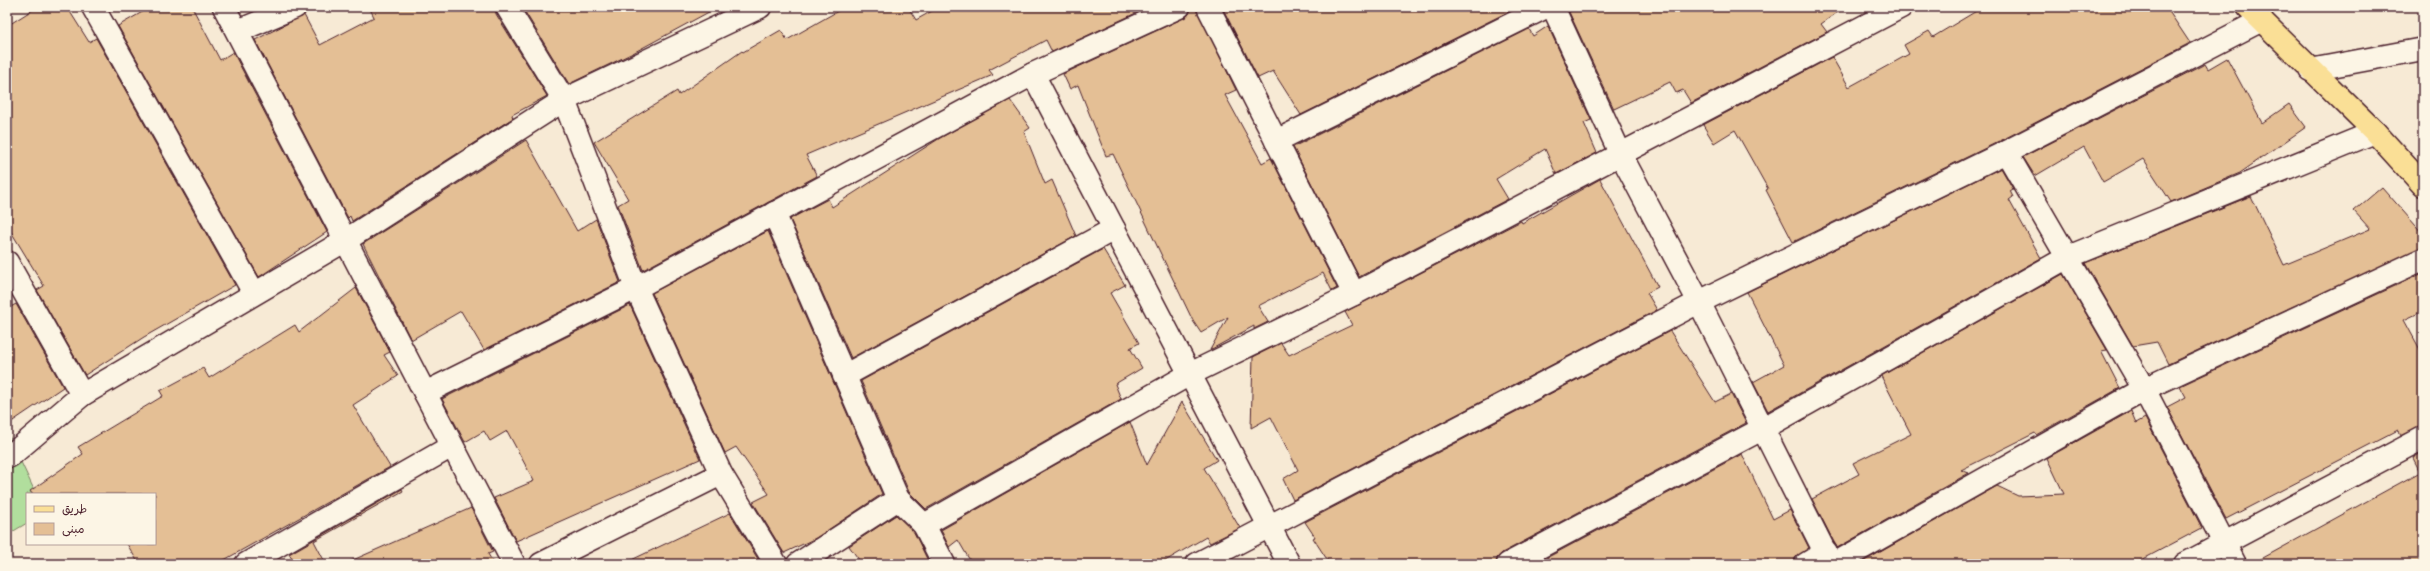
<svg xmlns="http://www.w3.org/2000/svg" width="2430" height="571" font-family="'Comic Neue','Playpen Sans Arabic',sans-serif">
<rect width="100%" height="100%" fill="#f7ead5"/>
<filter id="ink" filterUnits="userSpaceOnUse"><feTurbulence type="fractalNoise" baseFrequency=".025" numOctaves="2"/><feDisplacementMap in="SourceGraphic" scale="8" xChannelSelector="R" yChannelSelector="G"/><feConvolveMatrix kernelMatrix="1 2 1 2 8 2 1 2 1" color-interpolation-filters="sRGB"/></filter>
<g filter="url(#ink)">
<polygon fill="#b1de9d" stroke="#7e7e64" points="7,432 36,494 27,494 27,523 7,535"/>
<g fill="#e4bf95" stroke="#4a1f2b">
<polygon points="37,7 67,7 89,42 96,38 235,285 144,337 85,375 37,290 44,286 7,225 7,26"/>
<polygon points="151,7 192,7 220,60 233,52 327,232 259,277 118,26"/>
<polygon points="369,7 495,7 496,14 547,96 512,115 513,118 352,221 350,216 348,218 255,40 304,15 320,45 374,17"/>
<polygon points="522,7 718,7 633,53 569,84"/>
<polygon points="845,7 908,7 916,20 939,7 1149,7 1052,52 1046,40 989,70 993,75 806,155 817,176 643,270 618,205 628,199 594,142 677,91 679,95 742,51 743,52 781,30 787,40"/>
<polygon points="1191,7 1196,7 1236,90 1225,95 1262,163 1271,158 1337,288 1332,291 1323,273 1258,306 1268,322 1254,329 1254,326 1210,350 1228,317 1201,333 1193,321 1113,154 1106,156 1078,85 1070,89 1063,74 1184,18 1189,14"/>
<polygon points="1222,7 1518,7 1301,115 1273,71 1258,78"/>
<polygon points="1577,7 1845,7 1821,24 1827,32 1691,103 1683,90 1676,93 1670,82 1614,109 1569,12"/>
<polygon points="1983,7 2166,7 2190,43 2000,141 1793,242 1766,190 1768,189 1735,130 1714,143 1703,125 1832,57 1849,87 1909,54 1904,45 1929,31 1933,37"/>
<polygon points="1548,26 1591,120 1584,123 1597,153 1556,174 1545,149 1496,179 1508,199 1359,277 1293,147 1529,29 1533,36"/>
<polygon points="2227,58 2262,123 2289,104 2306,127 2240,173 2171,202 2143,159 2103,182 2084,147 2035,176 2023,157 2205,64 2208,69"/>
<polygon points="1010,100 1030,128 1024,132 1045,184 1052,180 1076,236 851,358 790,219 828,199 832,207 940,138"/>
<polygon points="526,140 577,231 596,219 620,282 484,350 461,311 411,340 363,244"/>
<polygon points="2001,168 2013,189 2010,191 2013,197 2009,200 2041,258 1768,411 1753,382 1784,365 1747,292"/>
<polygon points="1600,179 1658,287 1647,293 1657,310 1293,500 1283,479 1298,470 1271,417 1251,428 1253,357 1281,343 1289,355 1352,325 1345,312 1521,221 1522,223"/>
<polygon points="2382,187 2423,234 2423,247 2168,364 2157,342 2133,346 2085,263 2251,196 2284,265 2370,229 2354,211"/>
<polygon points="768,231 882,494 816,538 784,553 753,502 769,494 736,447 725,453 652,293"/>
<polygon points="1103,249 1125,285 1110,293 1139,343 1130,348 1142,368 1115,384 1121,399 926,509 909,492 861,381"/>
<polygon points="2423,273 2423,311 2404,320 2423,355 2423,426 2401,436 2398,430 2226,519 2167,407 2186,397 2180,386"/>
<polygon points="2063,274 2107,350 2101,351 2120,388 2036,435 2035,433 1961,470 1969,473 1837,548 1812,499 1859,474 1853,463 1911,434 1881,376"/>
<polygon points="356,288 390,352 384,355 398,376 353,405 390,467 217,564 139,564 127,544 155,544 155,494 32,494 30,491 83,454 78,447 163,396 160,391 203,368 209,378 295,325 299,332"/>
<polygon points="16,304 63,387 7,425 7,309"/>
<polygon points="630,305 700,459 516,541 494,498 534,481 507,431 490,441 484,431 465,442 442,399"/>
<polygon points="1670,331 1715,402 1731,394 1746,423 1502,553 1497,558 1496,564 1330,564 1313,538 1315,537 1305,522"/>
<polygon points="1182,402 1217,460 1204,468 1240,528 1210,543 1206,537 1160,564 972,564 958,540 949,547 941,530 1130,422 1147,465"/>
<polygon points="2131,411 2136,423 2145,418 2202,528 2134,564 1859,564 1997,486 2018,496 2064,494 2047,458"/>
<polygon points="2423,452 2423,564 2252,564 2420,472 2413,458"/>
<polygon points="1742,454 1773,519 1790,510 1809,548 1795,558 1794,564 1535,564"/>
<polygon points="402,489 403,491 314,541 326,564 295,564 289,554"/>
<polygon points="471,508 493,552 488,554 494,564 344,564"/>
<polygon points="730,513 761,564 623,564"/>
<polygon points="896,515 914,532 928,561 924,564 862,564 849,546"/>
</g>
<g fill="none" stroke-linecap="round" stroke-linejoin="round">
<defs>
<g id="minor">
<polyline points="93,7 254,293"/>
<polyline points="224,7 514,564"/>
<polyline points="507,7 564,100 636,288 721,474 776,564"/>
<polyline points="1208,7 1354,294"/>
<polyline points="1553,7 1620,153 1699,302 1831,564"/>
<polyline points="238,31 295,7"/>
<polyline points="2310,70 2423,49"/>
<polyline points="1033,74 1289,564"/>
<polyline points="1276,141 1546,7"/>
<polyline points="2006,152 2144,389 2235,564"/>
<polyline points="774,213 898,499"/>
<polyline points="7,262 82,395"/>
<polyline points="844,376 1114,229"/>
<polyline points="425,393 636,288 1033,74 1179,7"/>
<polyline points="10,456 82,395 346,240 564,100 760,7"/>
<polyline points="924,525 944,564"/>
<polyline points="246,564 452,446"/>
<polyline points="541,564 721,474"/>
<polyline points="798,564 898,499 924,525 1190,374 1354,294 1901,7"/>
<polyline points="1197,564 1699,302 2006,152 2262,20"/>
<polyline points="1508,564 1762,429 2068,257 2375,132"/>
<polyline points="1806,564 1826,552"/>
<polyline points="1834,564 2144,389 2423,259"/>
<polyline points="2185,564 2423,438"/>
</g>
<polyline id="major" points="2248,7 2375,132 2423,185"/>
</defs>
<use href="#minor" stroke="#4a1f2b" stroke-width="25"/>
<use href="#major" stroke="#4a1f2b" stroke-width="25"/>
<use href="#minor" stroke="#fcf5e5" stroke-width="22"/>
<use href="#major" stroke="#fadf96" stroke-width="22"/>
</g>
</g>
<rect width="2430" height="571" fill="none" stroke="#fcf5e5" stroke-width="24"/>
<rect x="12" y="12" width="2406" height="547" fill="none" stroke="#4a1f2b" stroke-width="1.5" filter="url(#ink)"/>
<rect x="26" y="493" width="130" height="52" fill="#fcf5e5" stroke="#b59f9b"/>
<rect x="34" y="506" width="20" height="6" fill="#fadf96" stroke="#b59f9b"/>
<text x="62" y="513" font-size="12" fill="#4a1f2b">طريق</text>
<rect x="34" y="523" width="20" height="12" fill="#e4bf95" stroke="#b59f9b"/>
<text x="62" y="533" font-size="12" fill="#4a1f2b">مبنى</text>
</svg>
